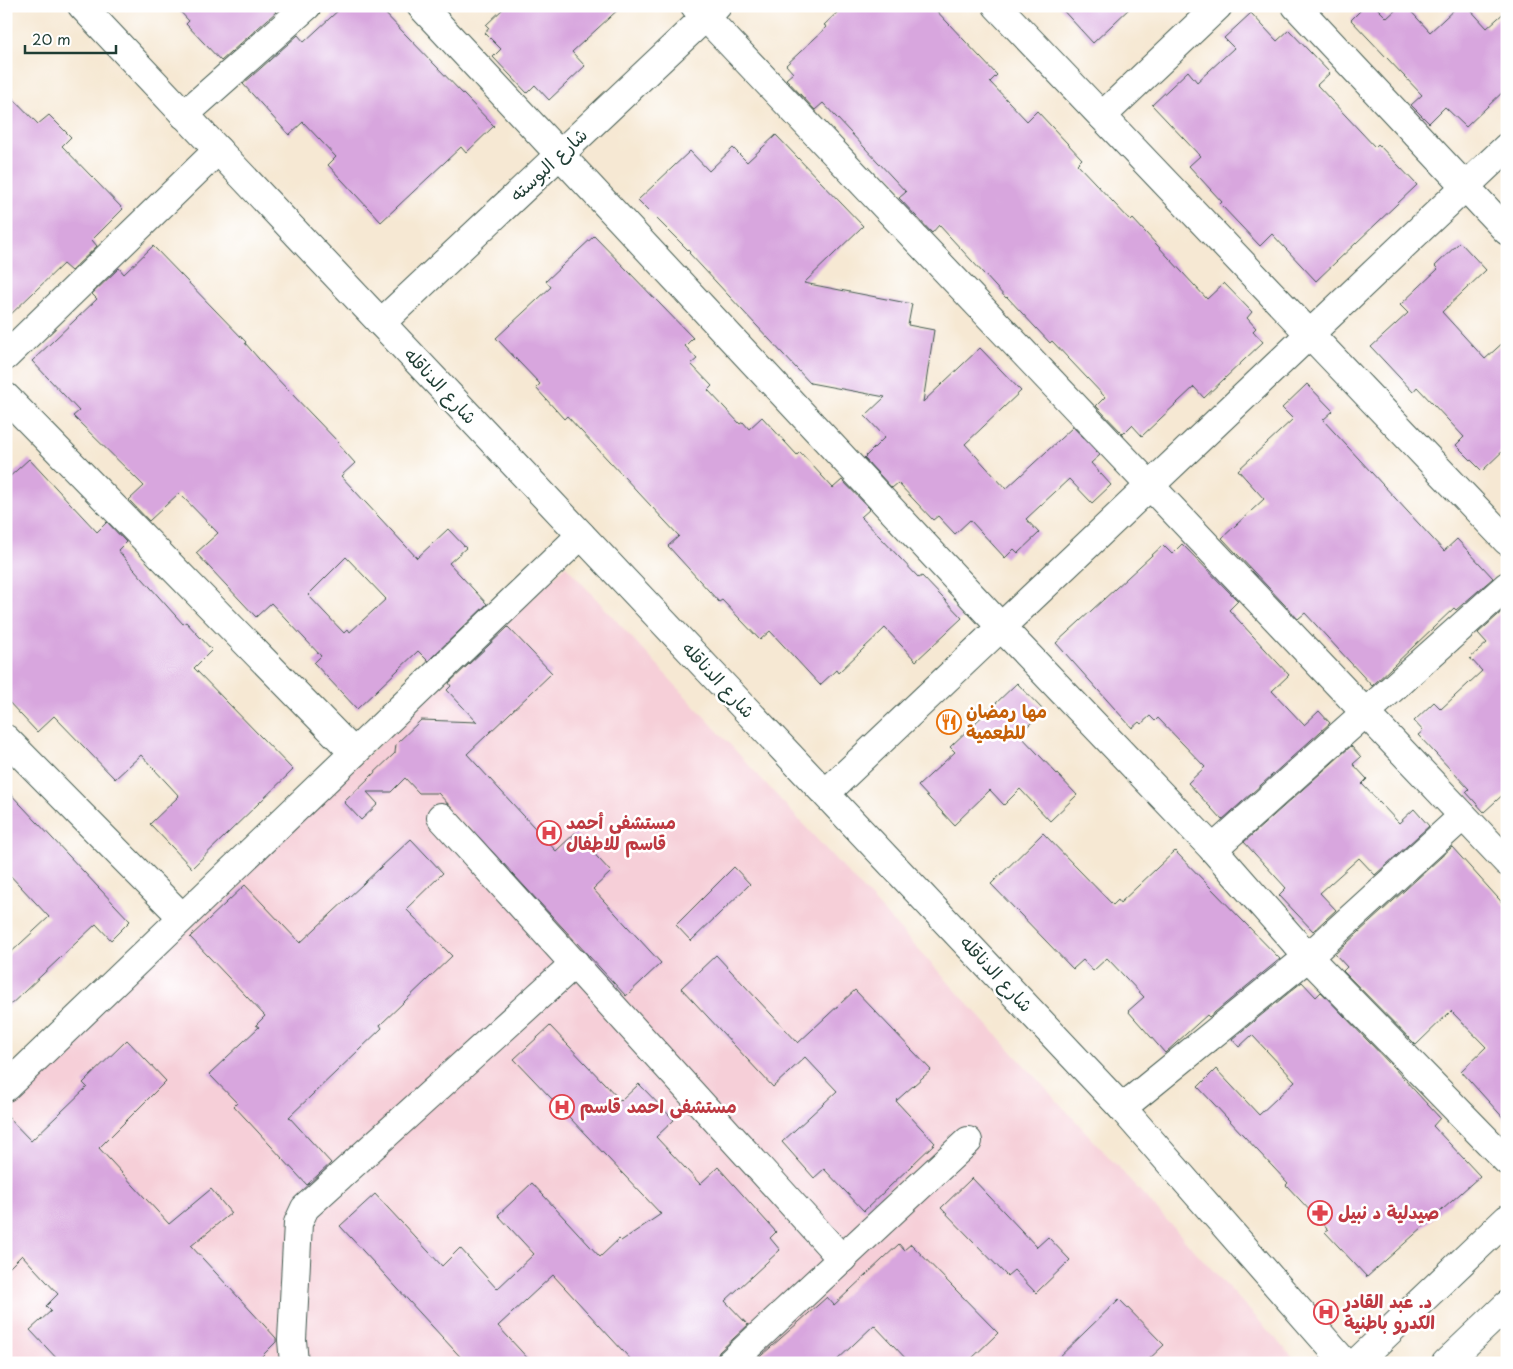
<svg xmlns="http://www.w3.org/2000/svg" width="1513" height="1369" font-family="'Playpen Sans','Playpen Sans Arabic',sans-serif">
<rect width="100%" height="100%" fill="#fff"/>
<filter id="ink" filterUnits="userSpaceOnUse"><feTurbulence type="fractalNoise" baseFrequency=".02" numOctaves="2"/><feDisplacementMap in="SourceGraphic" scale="10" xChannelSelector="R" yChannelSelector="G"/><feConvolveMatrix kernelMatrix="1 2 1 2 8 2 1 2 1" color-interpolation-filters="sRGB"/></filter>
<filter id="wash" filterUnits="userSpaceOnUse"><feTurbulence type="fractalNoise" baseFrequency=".0096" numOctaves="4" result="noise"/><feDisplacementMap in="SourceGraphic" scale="20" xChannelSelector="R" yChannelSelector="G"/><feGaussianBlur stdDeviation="1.12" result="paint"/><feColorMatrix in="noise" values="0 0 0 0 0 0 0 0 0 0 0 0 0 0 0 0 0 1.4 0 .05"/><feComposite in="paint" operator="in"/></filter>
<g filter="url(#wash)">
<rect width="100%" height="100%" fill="#f6e8d3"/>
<polygon fill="#f6cfd8" points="566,566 1298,1363 6,1363 6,1100"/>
<g id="blocks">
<g fill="#d8a6de" fill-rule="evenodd">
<polygon points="175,6 271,6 276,12 221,61 186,24 189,21"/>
<polygon points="343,6 378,6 494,126 466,153 461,147 381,222 328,165 336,157 303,122 289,135 243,84 298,35 304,42"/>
<polygon points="506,6 622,6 572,52 585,66 549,100 535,85 527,93 493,57 501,49 485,33 489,28 486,25"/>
<polygon points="844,6 932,6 997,75 990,82 1027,121 1037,111 1082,159 1077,164 1131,221 1133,219 1207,299 1224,283 1252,312 1247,318 1256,328 1253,331 1263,342 1204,398 1194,387 1142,436 1132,425 1123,434 1096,406 1105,397 1052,341 1050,343 1007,297 1006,298 939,225 932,233 899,198 906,192 823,103 815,110 786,79 793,73 786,65 827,27 824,25"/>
<polygon points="1059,6 1132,6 1093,43"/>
<polygon points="1365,6 1375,6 1387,18 1400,6 1406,6 1430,32 1458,6 1467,6 1487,28 1507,10 1507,88 1466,127 1445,107 1429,123 1411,105 1422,95 1351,20"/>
<polygon points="1251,13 1277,41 1289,30 1330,73 1317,85 1375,147 1378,144 1417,185 1316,281 1272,234 1260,246 1220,204 1222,202 1189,166 1200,156 1152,105 1188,71 1197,82 1234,48 1224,38"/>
<polygon points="6,91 38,124 49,115 71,137 62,146 123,209 92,240 97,246 71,271 63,264 6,319"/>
<polygon points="776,135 863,226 804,283 912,304 908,325 934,330 923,402 980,348 1021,391 965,444 1006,489 1073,427 1100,455 1091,463 1111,485 1092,503 1069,479 1026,519 1039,533 1018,553 1014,549 1005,558 970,520 955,534 938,516 933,520 898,483 892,488 864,458 885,437 865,416 885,397 810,383 689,253 690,252 638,200 690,151 709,171 733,148 747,162"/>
<polygon points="594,236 693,338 685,346 697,359 691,364 712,386 708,390 740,424 743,422 749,429 762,417 797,455 800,452 833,488 842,480 870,509 861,517 919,578 922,576 962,618 916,661 885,628 838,673 836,670 820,685 770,631 760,640 722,600 719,602 668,546 679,536 567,416 564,419 536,388 540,384 496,338 551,287 546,281"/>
<polygon points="1460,242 1486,270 1442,312 1485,359 1507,339 1507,447 1482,471 1456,445 1464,437 1417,387 1413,392 1371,347 1408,313 1400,305 1438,269 1435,266"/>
<path d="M 153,246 L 246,342 L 245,343 L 265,366 L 339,443 L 338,444 L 355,463 L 341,476 L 417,558 L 448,529 L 466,548 L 449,563 L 487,604 L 428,661 L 418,651 L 357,709 L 314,663 L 321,656 L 271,603 L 256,617 L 196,553 L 218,533 L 179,493 L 149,521 L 129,500 L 144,486 L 73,416 L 79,411 L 32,361 L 97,299 L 92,294 L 119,268 L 124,274 ZM 346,557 L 386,599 L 350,632 L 348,629 L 344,633 L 308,595 Z"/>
<polygon points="1307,384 1333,411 1323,420 1444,551 1457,539 1493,578 1456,610 1454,608 1372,686 1305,613 1298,619 1222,538 1264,499 1238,470 1293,419 1282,408"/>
<polygon points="29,459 97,532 107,522 126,542 118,550 126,560 183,624 186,622 212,650 194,668 293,770 192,868 150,824 179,796 141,755 115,779 54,716 37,732 6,699 6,480"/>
<polygon points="1182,544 1238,601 1229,610 1289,675 1272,691 1304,725 1319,711 1330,723 1222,820 1188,783 1205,767 1158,718 1155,721 1150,716 1141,724 1139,722 1132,728 1056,643 1163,545 1172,554"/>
<polygon points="1507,607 1507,791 1484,812 1466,792 1469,789 1418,735 1423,731 1414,721 1434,702 1441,709 1482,671 1470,658 1487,643 1478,633"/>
<polygon points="508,627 552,673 467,754 556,851 575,833 611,872 593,889 661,963 626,996 438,793 419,793 405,778 391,792 367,792 378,804 361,820 344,802 395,753 396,744 421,720 477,722 447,690 451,686 449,683"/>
<polygon points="1017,683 1044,711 1019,734 1077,795 1050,821 1020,789 1004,805 990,790 954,825 918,786 955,752 950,747"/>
<polygon points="1351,746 1361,757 1353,764 1367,779 1362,784 1399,823 1414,809 1429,826 1375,875 1359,858 1320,893 1336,910 1313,931 1279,895 1286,888 1244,842"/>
<polygon points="6,789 130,921 111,940 96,924 6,1009 6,957 49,917 6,871"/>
<polygon points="1043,833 1113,905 1118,900 1120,903 1175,851 1280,959 1209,1017 1207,1015 1165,1053 1128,1011 1144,997 1107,958 1093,971 1083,960 1073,969 991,884"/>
<polygon points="411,839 443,873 406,909 452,956 380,1025 382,1028 289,1117 331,1163 307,1185 234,1106 237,1103 209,1074 259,1027 256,1025 265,1016 190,937 245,885 300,943"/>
<polygon points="1452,847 1507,908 1507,1122 1461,1071 1486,1047 1451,1011 1416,1045 1343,971 1347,967 1335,954"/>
<polygon points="734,867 750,884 691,941 676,925"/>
<polygon points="716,955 798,1043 855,990 931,1070 896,1101 935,1143 864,1211 824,1169 814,1178 782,1142 837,1091 805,1057 773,1087 681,988"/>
<polygon points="1302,982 1316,997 1321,992 1393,1067 1440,1118 1433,1126 1480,1176 1367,1277 1325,1232 1328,1230 1286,1185 1288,1183 1198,1087 1216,1069 1259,1115 1295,1081 1252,1035 1239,1047 1232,1039"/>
<polygon points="550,1026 621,1101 639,1084 674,1120 656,1137 700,1184 718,1167 776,1232 770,1238 780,1250 725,1301 748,1325 719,1352 715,1363 634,1363 553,1275 498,1326 532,1363 466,1363 340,1226 375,1194 442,1266 460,1248 497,1289 534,1254 498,1215 532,1183 600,1257 619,1239 621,1241 661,1214 514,1059"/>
<polygon points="127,1040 166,1081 99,1148 169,1224 211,1189 231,1213 191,1246 276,1338 276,1342 255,1363 61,1363 30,1330 51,1311 46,1306 58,1294 22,1255 6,1271 6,1115 31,1141 87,1087 83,1083"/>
<polygon points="972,1178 1037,1247 1048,1237 1070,1260 1036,1293 1014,1270 1007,1276 941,1208"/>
<polygon points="899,1244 904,1250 911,1244 998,1333 967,1363 910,1363 874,1325 834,1363 753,1363 827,1297 834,1305"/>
<polygon points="1119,1299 1164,1345 1145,1363 1053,1363"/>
</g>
</g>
</g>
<g filter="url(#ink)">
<use href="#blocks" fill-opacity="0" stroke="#3f574c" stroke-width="1"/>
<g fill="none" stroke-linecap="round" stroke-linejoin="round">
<defs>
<g id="minor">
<polyline points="421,6 1001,627 1213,849 1308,957 1507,1161"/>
<polyline points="695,6 1507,862"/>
<polyline points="997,6 1507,541"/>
<polyline points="1296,6 1507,231"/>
<polyline points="184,115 307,6"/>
<polyline points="1102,116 1218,6"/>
<polyline points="6,356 218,150"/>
<polyline points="6,397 354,753"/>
<polyline points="6,739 182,917"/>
<polyline points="826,793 1507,147"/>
<polyline points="441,817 842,1259"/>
<polyline points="1213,849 1507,586"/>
<polyline points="6,1087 581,535"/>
<polyline points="1122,1108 1308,957 1463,816"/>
<polyline points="294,1363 292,1340 298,1223 305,1208 575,963"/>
<polyline points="730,1363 968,1141"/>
</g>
<g id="tertiary">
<polyline points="82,6 1122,1108 1345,1363"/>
<polyline points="381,323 717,6"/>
</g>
<g id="trunk">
<polyline points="1356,1363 1507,1219"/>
<polyline points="1446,1363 1507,1305"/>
</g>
</defs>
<use href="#minor" stroke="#3f574c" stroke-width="30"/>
<use href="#tertiary" stroke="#3f574c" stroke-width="30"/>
<use href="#trunk" stroke="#3f574c" stroke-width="30"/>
<use href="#minor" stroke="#fff" stroke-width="28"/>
<use href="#tertiary" stroke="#fff" stroke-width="28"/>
<use href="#trunk" stroke="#fff" stroke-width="28"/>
</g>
</g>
<defs>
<symbol id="restaurant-ring" viewBox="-11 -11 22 22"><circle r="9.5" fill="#fff" stroke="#e8710a" stroke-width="1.5"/><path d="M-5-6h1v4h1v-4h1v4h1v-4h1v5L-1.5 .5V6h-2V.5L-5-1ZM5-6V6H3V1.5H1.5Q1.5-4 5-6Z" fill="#e8710a"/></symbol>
<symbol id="hospital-ring" viewBox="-11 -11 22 22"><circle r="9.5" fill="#fff" stroke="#e0444e" stroke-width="1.5"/><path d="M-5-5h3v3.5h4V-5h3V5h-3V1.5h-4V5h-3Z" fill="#e0444e"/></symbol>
<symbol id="pharmacy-ring" viewBox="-11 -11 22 22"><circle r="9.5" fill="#fff" stroke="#e0444e" stroke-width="1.5"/><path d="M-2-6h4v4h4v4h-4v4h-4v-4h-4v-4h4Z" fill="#e0444e"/></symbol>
</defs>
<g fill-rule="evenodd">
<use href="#restaurant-ring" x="935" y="708" width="28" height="28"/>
<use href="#hospital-ring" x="535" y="819" width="28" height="28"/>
<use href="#hospital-ring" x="548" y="1093" width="28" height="28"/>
<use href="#pharmacy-ring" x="1306" y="1199" width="28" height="28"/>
<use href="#hospital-ring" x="1312" y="1298" width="28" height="28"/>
</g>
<g text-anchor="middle" stroke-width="5" stroke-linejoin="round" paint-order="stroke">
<g font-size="18" fill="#1f3d34" stroke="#fff">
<text transform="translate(549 165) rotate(-43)" y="6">شارع البوسته</text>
<text transform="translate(440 386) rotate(47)" y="6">شارع الدناقله</text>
<text transform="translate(718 680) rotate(47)" y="6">شارع الدناقله</text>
<text transform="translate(996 974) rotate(47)" y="6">شارع الدناقله</text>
</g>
<g font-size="18" font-weight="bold" fill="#c56008" stroke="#fff" text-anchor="start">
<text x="966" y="718">مها رمضان<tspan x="966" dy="21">للطعمية</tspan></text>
</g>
<g font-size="18" font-weight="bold" fill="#be3a42" stroke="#fff" text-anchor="start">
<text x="566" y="829">مستشفى أحمد<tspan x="566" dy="21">قاسم للاطفال</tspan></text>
<text x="580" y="1113">مستشفى احمد قاسم</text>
<text x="1338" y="1219">صيدلية د نبيل</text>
<text x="1344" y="1308">د. عبد القادر<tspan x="1344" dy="21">الكدرو باطنية</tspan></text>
</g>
</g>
<rect width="1513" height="1369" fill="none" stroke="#fff" stroke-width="25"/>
<path d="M25 45v8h91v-8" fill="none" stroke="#1f3d34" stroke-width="2.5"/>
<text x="32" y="45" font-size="15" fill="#1f3d34" stroke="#ffffff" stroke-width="4" paint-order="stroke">20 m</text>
</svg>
